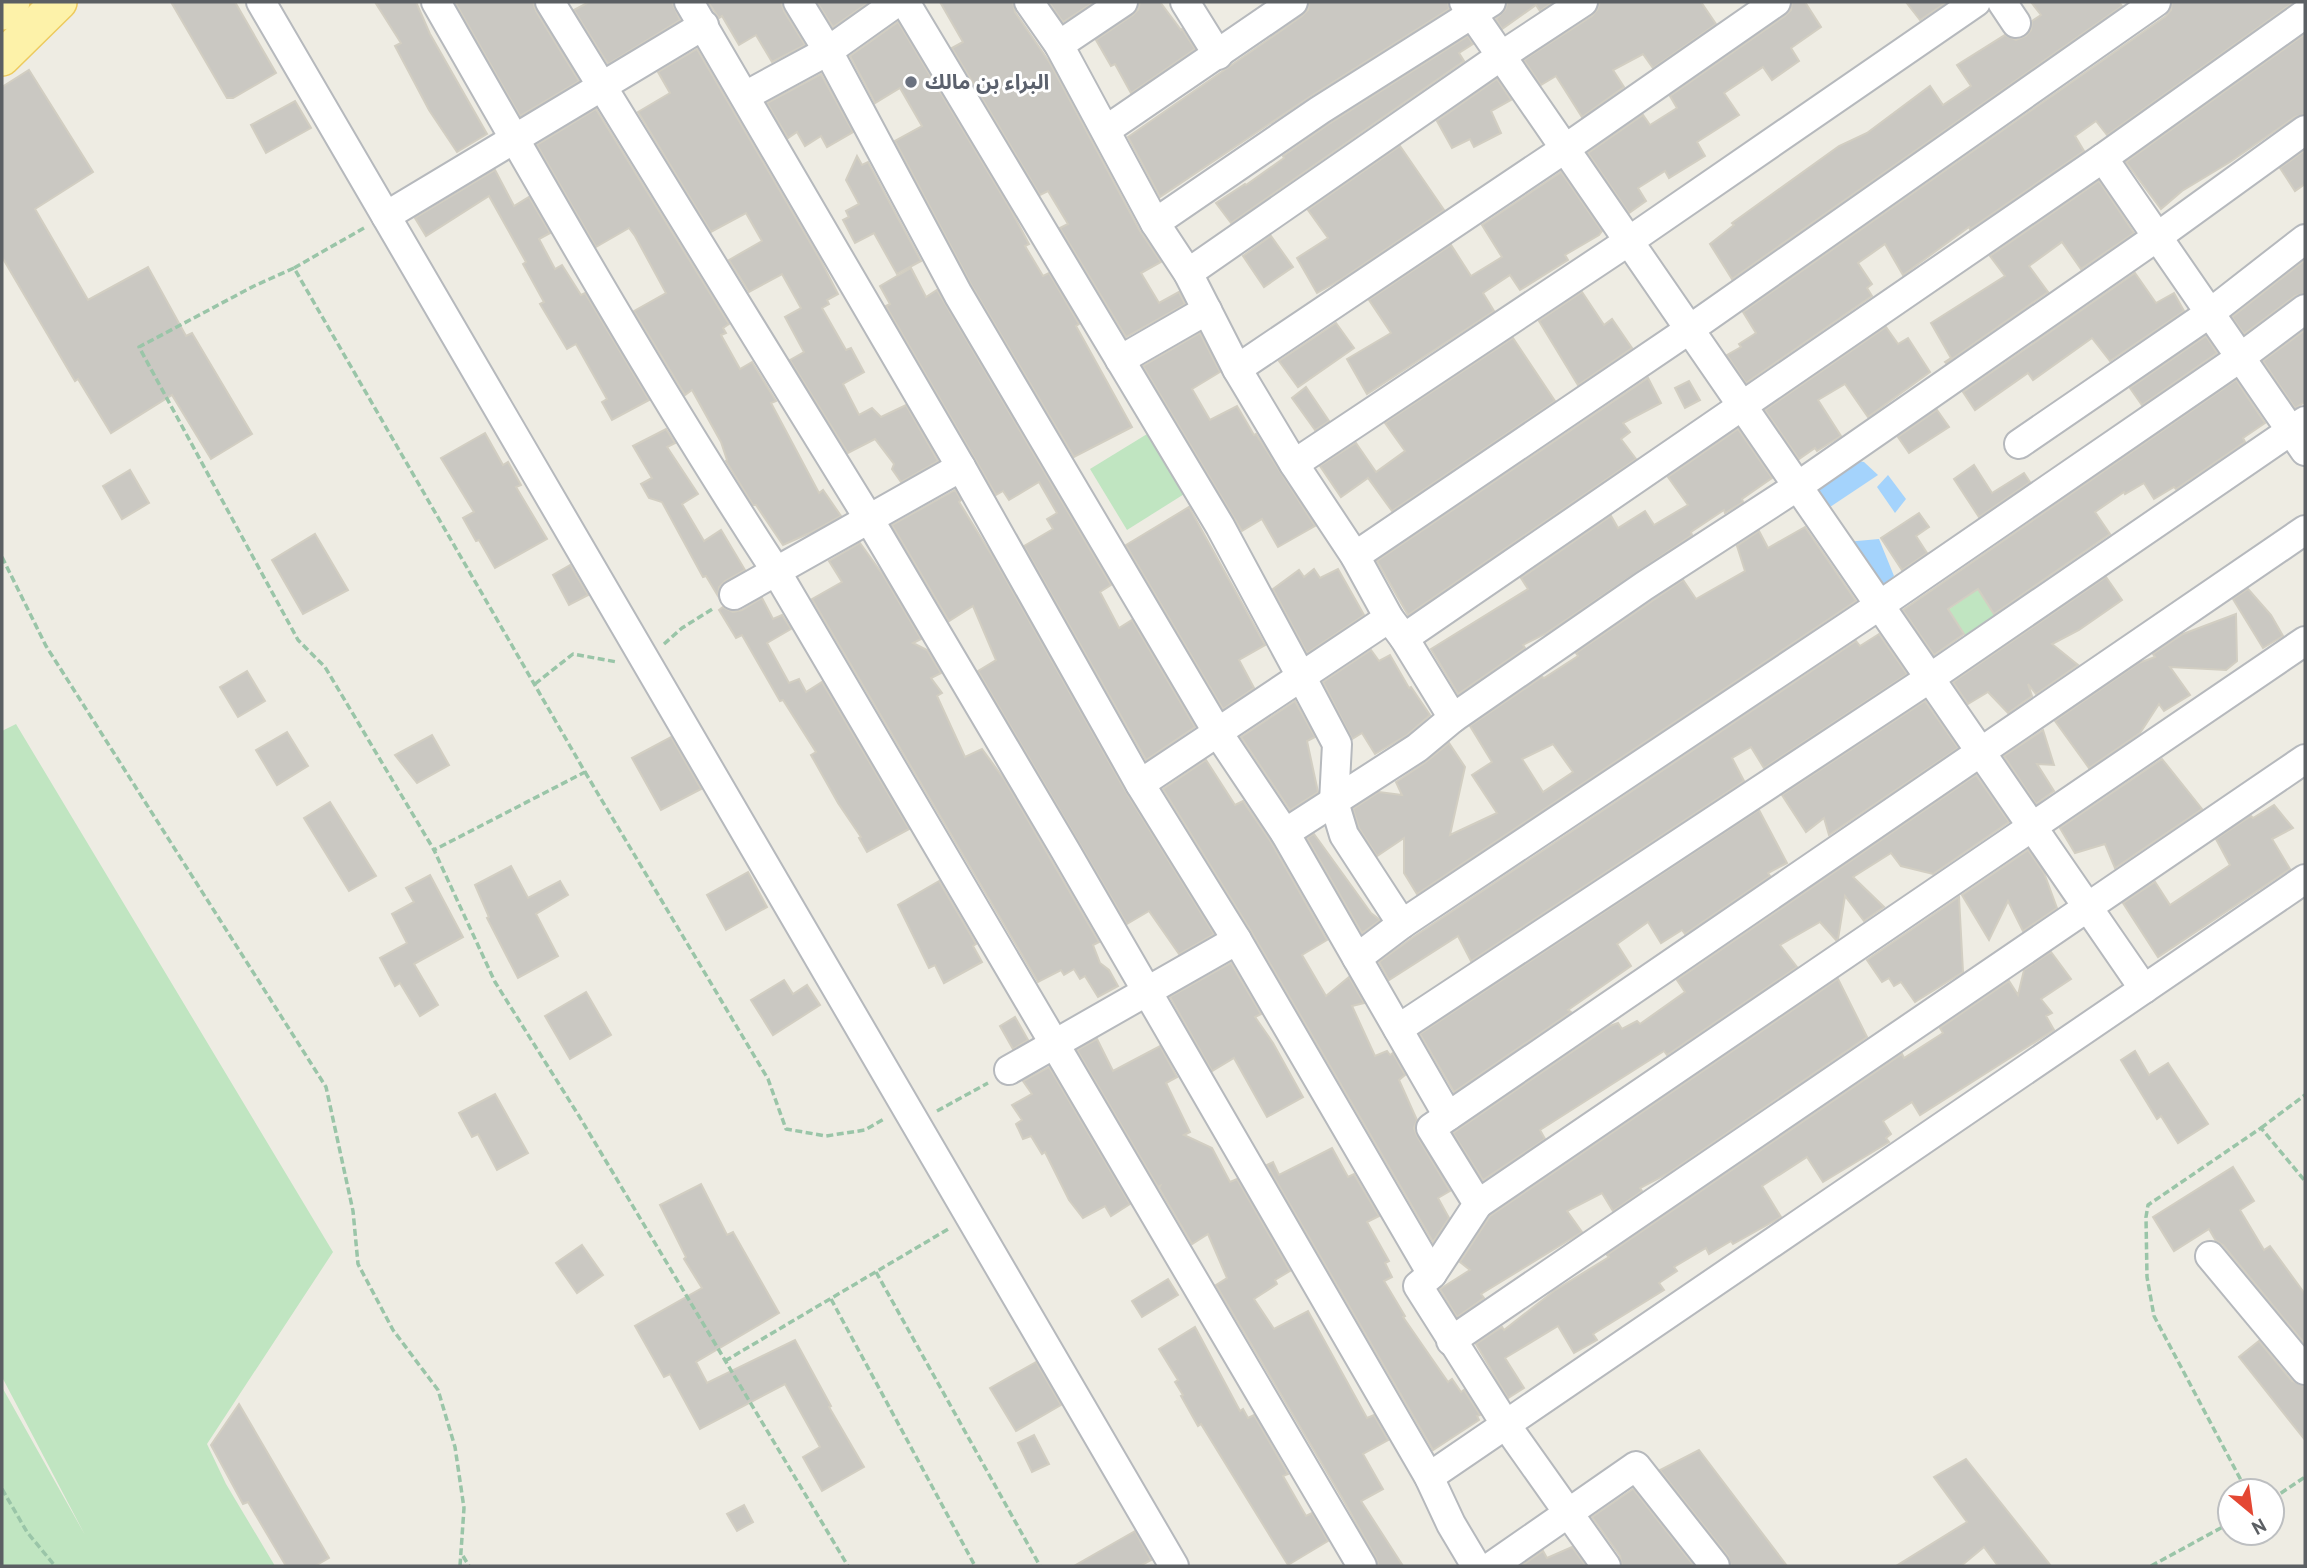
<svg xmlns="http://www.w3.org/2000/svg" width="2307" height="1568" font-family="'PT Sans','Noto Sans Arabic',sans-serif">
<rect width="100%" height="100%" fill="#eeece3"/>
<g fill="#c0e5c1">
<polygon points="1152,431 1189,491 1127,530 1090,469"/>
<polygon points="1978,589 1995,615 1965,635 1948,610"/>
<polygon points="16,724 333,1252 207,1444 226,1484 275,1566 2,1566 2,1387 85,1535 2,1377 2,731"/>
</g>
<g fill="#a4d3fc">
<polygon points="1847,459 1864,462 1878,475 1824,511 1807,487"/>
<polygon points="1888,475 1906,499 1895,513 1877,487"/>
<polygon points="1879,539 1894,576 1877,590 1846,542"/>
</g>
<g fill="#cac8c2" stroke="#d2cec2" stroke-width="2" fill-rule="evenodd">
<polygon points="171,2 235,2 276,73 233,98 227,98"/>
<polygon points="375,2 416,2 430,34 487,134 457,152 429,110 395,46 401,43"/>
<polygon points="455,2 533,2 536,11 579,81 520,116"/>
<polygon points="589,2 672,2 680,20 608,64 574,10"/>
<polygon points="708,2 781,2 784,11 805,45 772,62 756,35 739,45 722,16 719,18"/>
<polygon points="817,2 869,2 833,27"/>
<polygon points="940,2 1013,2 1015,12 1050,63 1140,231 1161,262 1141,273 1159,303 1179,292 1185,304 1126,337 1060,228 1068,224 1048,191 1040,195 952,48 963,42"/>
<polygon points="1049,2 1094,2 1063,22"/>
<polygon points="1140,2 1160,2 1181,30 1182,29 1195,49 1131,93 1115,64 1111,66 1096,40 1133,15 1138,10"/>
<polygon points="1309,2 1448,2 1449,9 1311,96 1160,197 1128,137 1302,16 1308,10"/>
<polygon points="1508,2 1553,2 1540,11 1536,5 1502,29 1496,19 1505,10"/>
<polygon points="1600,2 1701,2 1716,24 1653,68 1643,54 1613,70 1624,87 1582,117 1556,76 1541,85 1524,60 1592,16 1597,10"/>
<polygon points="1792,2 1805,2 1821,27 1791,48 1799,61 1772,80 1763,67 1724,93 1739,115 1697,142 1705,156 1669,178 1665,171 1638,188 1646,201 1629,213 1588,153 1643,115 1650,125 1677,108 1670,96 1785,16 1791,10"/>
<polygon points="1906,2 1947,2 1920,20"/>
<polygon points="2031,2 2119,2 2122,6 1732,279 1710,244 1734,225 1732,223 1839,146 1867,133 1930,86 1943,105 1971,86 1957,65 2005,35 2016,40 2026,36 2031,30 2032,21 2041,15"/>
<polygon points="2172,2 2294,2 2107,135 2096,121 2075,136 2084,151 1970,229 1969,227 1903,275 1885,244 1858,263 1872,284 1867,288 1872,296 1746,383 1727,355 1741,347 1739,344 1756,333 1743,312 2166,16 2171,10"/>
<polygon points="898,22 1012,212 1029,244 1025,246 1043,276 1049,273 1079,324 1076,326 1132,427 1074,457 972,286 895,141 922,126 900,88 875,103 850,56"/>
<polygon points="2305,34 2305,114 2295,117 2230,162 2182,191 2161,209 2126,162"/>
<polygon points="1468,36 1473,44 1459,53 1464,61 1231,223 1216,203 1245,184 1246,185 1284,158 1283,156 1329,124"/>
<polygon points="697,49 821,261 838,294 827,300 829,304 822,308 846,350 851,348 864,372 843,384 859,415 872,408 881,417 906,405 938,461 901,482 892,469 894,464 875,439 848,453 790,360 804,352 785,317 801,308 782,274 749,292 729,260 762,241 746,213 711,232 638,112 670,93 658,72"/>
<polygon points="29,70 93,172 35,209 88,300 148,267 186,336 192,333 252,434 211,459 172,395 111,433 78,379 75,381 2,257 2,87"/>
<polygon points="821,74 853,132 827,147 821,136 805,146 797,132 788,138 767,103"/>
<polygon points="1497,79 1511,100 1491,111 1501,133 1474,147 1470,139 1452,148 1437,121"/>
<polygon points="295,101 311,128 266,153 251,125"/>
<polygon points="596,109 729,324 723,328 726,333 721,335 740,369 752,362 776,401 771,403 819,493 823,490 841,516 812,532 783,545 756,505 753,505 726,461 727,460 721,442 692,390 685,395 634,311 666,293 635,236 629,228 596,247 537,145"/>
<polygon points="1400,146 1444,210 1340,280 1317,293 1297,258 1328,238 1308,210"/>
<polygon points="2305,150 2305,184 2295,191 2280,168"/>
<polygon points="857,156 862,165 868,162 921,261 897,274 874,233 855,243 843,220 849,217 846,211 859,204 846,180"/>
<polygon points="495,170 514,206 529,197 550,233 539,239 555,269 562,265 581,295 585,293 649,400 612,420 602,402 607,399 576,344 567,349 540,304 544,302 523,264 526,262 489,196 426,236 415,218"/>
<polygon points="1561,172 1602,231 1599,235 1565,255 1568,260 1520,290 1510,275 1483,293 1494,311 1367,394 1347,359 1391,333 1369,300 1451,245 1471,276 1502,257 1482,225"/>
<polygon points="2099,181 2134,233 2081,269 2062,242 2029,266 2048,292 1946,363 1945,362 1951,358 1931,323 2005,276 1990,256"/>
<polygon points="1271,236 1293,267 1264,287 1243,256"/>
<polygon points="2305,260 2305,293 2295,296 2244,334 2232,317"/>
<polygon points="911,268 926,297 937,290 1111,585 1100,592 1119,628 1132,620 1195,727 1146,760 1024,546 1053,529 1047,519 1057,513 1039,482 1009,500 1003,491 996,495 886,306 890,304 880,286"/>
<polygon points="2135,273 2156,303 2174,293 2184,311 2110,361 2092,338 2033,380 2028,373 1975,410 1963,392"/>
<polygon points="1582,292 1604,325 1612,319 1632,348 1578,385 1539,321"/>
<polygon points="1336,323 1354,348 1298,387 1279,361"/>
<polygon points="1886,327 1898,344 1908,338 1930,372 1868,417 1845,384 1818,400 1841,436 1817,451 1815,448 1799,459 1765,410"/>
<polygon points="2305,330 2305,402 2295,408 2263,361"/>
<polygon points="1200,333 1220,372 1192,389 1210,420 1237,406 1254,435 1256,434 1315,526 1278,547 1262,519 1242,531 1143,366"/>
<polygon points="2206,336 2217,353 2142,405 2130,388"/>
<polygon points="1513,338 1555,401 1392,511 1368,478 1341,497 1320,466 1356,443 1376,472 1405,451 1385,423"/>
<polygon points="1648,378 1661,403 1623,423 1630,432 1621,439 1636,459 1408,615 1377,561"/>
<polygon points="2236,380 2265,423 2243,438 2245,442 2176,489 2174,487 2154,499 2144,483 2125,494 2124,492 2095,512 2110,534 1994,614 1978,589 1948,609 1964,634 1934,655 1903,610"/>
<polygon points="1689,381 1700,400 1685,408 1675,388"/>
<polygon points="1306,387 1329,421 1315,430 1292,398"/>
<polygon points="1937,410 1949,427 1909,453 1898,437"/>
<polygon points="666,429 675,443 667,447 698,494 682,504 704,541 721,530 745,570 725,581 719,587 718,596 706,576 703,577 662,502 649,498 641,484 652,478 633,446"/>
<polygon points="1738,429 1772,478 1742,499 1743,502 1725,513 1724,510 1691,532 1692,535 1545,634 1523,645 1525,648 1458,694 1431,649 1528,589 1521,578 1611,516 1618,528 1645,511 1654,525 1688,505 1668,477"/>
<polygon points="485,433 503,465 508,462 521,485 516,487 547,539 495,568 479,540 476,541 463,518 474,512 441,458"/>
<polygon points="1974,465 1992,493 2024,473 2030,482 1979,517 1954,479"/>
<polygon points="130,470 149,503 122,519 103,486"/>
<polygon points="955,490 961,500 959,502 996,562 1126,792 1214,934 1179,954 1149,911 1127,924 978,671 996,660 973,606 949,621 892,525"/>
<polygon points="1189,507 1265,645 1239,660 1254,688 1223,709 1126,545"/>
<polygon points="1919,513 1929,527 1916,536 1927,553 1902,570 1881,538"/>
<path d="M 1805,527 L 1856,601 L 1417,894 L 1404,873 L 1404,838 L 1377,856 L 1359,828 L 1353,809 L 1379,792 L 1402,795 L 1396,782 L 1426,762 L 1449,743 L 1465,767 L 1450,835 L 1497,813 L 1472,775 L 1492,762 L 1470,726 L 1542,677 L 1544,678 L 1578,656 L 1576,653 L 1683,580 L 1696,599 L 1745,571 L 1737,546 L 1759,531 L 1768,548 ZM 1553,744 L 1573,772 L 1543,792 L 1522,759 Z"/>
<polygon points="315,534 348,590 303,614 272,560"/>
<polygon points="860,543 883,575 921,639 913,643 927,650 941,673 931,678 942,693 937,696 965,757 982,749 1004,779 1099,942 1093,945 1100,963 1109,970 1118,986 1098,997 1085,976 1080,979 1074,969 1064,975 1061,970 1038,982 812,599 842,582 829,561"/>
<polygon points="570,565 588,595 569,605 553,575"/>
<polygon points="1314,569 1320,578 1338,569 1364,615 1307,653 1273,589 1299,570 1304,577"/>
<polygon points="2106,577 2122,600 2079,630 2052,644 2078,665 2036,694 2028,684 2032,696 2008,713 1988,692 1968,704 1953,682"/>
<polygon points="2248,589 2271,615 2283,636 2263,648 2233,599"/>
<polygon points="762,598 773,619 782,615 791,629 767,643 789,683 799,679 806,692 822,682 909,829 867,852 859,838 861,837 838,803 811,755 816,752 783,700 780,701 742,635 736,638 719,610 723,607 733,612 742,610"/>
<polygon points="2236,614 2237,661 2226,670 2170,667 2190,695 2164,711 2159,704 2140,733 2089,768 2055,721 2139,663 2155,657 2153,654 2183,634"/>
<polygon points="1879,634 1907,674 1764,768 1751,747 1732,758 1744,781 1471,961 1458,936 1389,980 1379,962 1412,938 1856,641 1860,646"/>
<polygon points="1371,650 1379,661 1390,655 1409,688 1411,687 1430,715 1407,735 1375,754 1362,733 1352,739 1323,682"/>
<polygon points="247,671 265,701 238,717 220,687"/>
<polygon points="1295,701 1315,737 1307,741 1318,792 1290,810 1241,737"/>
<polygon points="1925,701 1958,748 1829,835 1824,818 1806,832 1782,795"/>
<polygon points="2043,730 2054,765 2037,764 2054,791 2036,804 2004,756"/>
<polygon points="287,732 308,766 277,785 256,750"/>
<polygon points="432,735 449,765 417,783 395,755"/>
<polygon points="671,737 701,789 661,810 632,758"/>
<polygon points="2162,759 2202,809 2115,868 2105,844 2075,853 2060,828"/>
<polygon points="1206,760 1235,805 1243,801 1271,842 1327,940 1302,955 1326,996 1349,977 1364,1003 1352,1006 1375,1056 1387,1051 1390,1055 1393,1053 1405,1075 1399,1080 1417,1120 1414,1128 1417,1136 1450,1191 1438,1198 1449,1218 1433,1242 1251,931 1163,789"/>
<polygon points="1976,775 2009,822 1933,874 1901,866 1891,853 1853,877 1884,907 1864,921 1845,896 1838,939 1836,940 1820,922 1780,945 1797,967 1667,1055 1664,1051 1540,1130 1545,1139 1483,1180 1453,1133 1610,1026 1618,1023 1622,1029 1637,1021 1640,1024 1685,992 1677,980"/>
<polygon points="330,802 376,876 349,891 304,818"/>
<polygon points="2274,805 2293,828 2272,839 2290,869 2158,957 2123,903 2155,882 2170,905 2230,865 2216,839 2251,816 2253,818"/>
<polygon points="1759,810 1787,863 1768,873 1770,876 1685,934 1682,930 1661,943 1648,922 1617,944 1631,966 1568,1010 1571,1012 1454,1092 1420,1034"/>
<polygon points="1314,834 1371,913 1380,920 1362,933 1307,838"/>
<polygon points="2028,850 2044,873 2057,908 2023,931 2008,901 1989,940 1962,895"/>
<polygon points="511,866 528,898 560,881 568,895 536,914 558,956 518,978 487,918 489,917 475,885"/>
<polygon points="748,872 767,907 726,930 707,895"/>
<polygon points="430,875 463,937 414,964 438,1005 420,1016 400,983 395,986 380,958 407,943 392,914 414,902 406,888"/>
<polygon points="939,881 976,944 973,946 982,962 944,983 935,965 929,968 898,905"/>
<polygon points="1959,897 1963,972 1915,1002 1901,982 1894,986 1889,978 1882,982 1867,960"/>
<polygon points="2051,952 2071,979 2041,999 2052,1013 2046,1016 2054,1030 1920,1115 1912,1102 1883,1121 1891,1134 1886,1138 1889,1142 1823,1182 1807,1157 1762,1186 1781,1217 1733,1244 1731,1241 1709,1254 1706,1248 1674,1267 1677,1271 1659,1283 1664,1290 1593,1334 1597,1340 1574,1353 1558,1326 1505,1358 1524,1388 1508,1398 1476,1344 1502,1327 1504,1330 1554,1291 1609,1257 1607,1255 1902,1054 1904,1058 1943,1033 1940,1028 2009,981 2018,995 2024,970"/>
<polygon points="1231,963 1261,1014 1255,1017 1273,1043 1303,1097 1267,1117 1234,1058 1212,1071 1170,997"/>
<polygon points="1838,979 1867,1037 1667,1174 1640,1188 1642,1191 1613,1211 1602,1193 1567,1211 1582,1232 1481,1294 1484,1298 1457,1317 1440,1289 1470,1270 1460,1262 1490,1216"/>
<polygon points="784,980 793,994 807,985 820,1005 773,1035 751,1000"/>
<polygon points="586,992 611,1035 570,1059 545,1016"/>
<polygon points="1015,1017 1028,1040 1013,1049 1000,1026"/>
<polygon points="1097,1039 1113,1071 1160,1046 1177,1077 1166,1083 1190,1132 1184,1135 1212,1148 1230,1182 1237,1179 1290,1271 1275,1280 1277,1284 1254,1299 1274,1329 1308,1311 1367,1418 1374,1415 1388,1440 1363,1454 1383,1489 1361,1501 1403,1566 1379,1566 1376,1558 1341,1496 1216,1285 1227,1278 1208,1234 1192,1244 1159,1188 1160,1186 1158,1187 1077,1050"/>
<polygon points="2135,1051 2149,1075 2168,1063 2208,1124 2178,1143 2161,1116 2157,1119 2121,1060"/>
<polygon points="1049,1067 1130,1204 1111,1216 1105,1206 1083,1218 1069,1200 1045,1152 1042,1154 1031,1136 1023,1139 1016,1124 1022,1120 1012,1105 1032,1094 1023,1081"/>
<polygon points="495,1094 528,1153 497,1170 478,1134 472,1137 459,1113"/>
<polygon points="1332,1148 1348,1177 1354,1174 1379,1216 1367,1222 1389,1261 1385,1263 1392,1277 1384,1281 1405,1316 1403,1317 1448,1382 1452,1379 1461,1392 1464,1390 1480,1415 1477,1416 1479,1420 1433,1450 1267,1165 1273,1162 1279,1175"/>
<polygon points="2233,1167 2254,1201 2240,1210 2264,1250 2270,1246 2305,1294 2305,1344 2223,1245 2216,1241 2209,1229 2174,1251 2153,1217"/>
<polygon points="701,1184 727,1235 733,1232 779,1313 696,1362 707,1383 795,1340 831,1406 829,1407 864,1467 822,1491 803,1457 820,1447 785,1384 700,1429 670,1374 664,1377 635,1326 702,1288 684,1259 686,1257 660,1205"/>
<polygon points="582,1245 603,1275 577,1293 556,1263"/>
<polygon points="1168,1279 1178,1295 1142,1317 1132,1301"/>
<polygon points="1195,1327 1240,1411 1243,1409 1248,1418 1254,1415 1288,1474 1283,1476 1306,1516 1312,1513 1328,1541 1288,1565 1201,1424 1198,1426 1181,1396 1183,1395 1175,1382 1178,1380 1159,1349"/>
<polygon points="2259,1341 2292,1381 2305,1386 2305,1440 2239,1357"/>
<polygon points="1036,1362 1061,1405 1016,1431 990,1388"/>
<polygon points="239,1404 329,1558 315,1566 286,1566 248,1502 243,1504 211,1445"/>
<polygon points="1034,1435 1049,1464 1032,1472 1018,1443"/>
<polygon points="1699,1450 1787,1566 1731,1566 1728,1556 1660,1470"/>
<polygon points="1966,1459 2051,1566 1998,1566 1984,1547 1961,1566 1896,1566 1967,1522 1934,1477"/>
<polygon points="1633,1489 1694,1566 1622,1566 1620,1556 1592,1517"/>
<polygon points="744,1505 753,1522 737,1531 727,1514"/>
<polygon points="1135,1531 1151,1560 1140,1566 1074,1566"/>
<polygon points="1572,1547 1586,1566 1521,1566 1543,1551 1547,1558"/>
</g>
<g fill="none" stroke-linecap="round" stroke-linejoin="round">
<defs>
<g id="minor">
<polyline points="261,2 1174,1566"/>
<path d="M 436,2 C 546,194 655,386 776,571 L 1362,1566"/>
<polyline points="550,2 869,519 1065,850 1429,1477 1451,1524 1476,1566"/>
<polyline points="689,2 961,467 1140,784 1237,940 1432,1274"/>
<polyline points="798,2 828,51 958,294 1218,733 1285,833 1448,1116"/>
<polyline points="905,2 1220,526 1302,678 1337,744 1334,802 1344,835 1402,924"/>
<polyline points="1029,2 1059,45 1155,223 1188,273 1237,369 1294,464 1355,556 1389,618 1404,638 1453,718"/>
<polyline points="1185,2 1218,55"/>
<polyline points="1464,2 2144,989"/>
<polyline points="2002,2 2016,23"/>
<polyline points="1059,45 1123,2"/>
<polyline points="745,96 828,51 897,2"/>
<polyline points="1106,130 1293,2"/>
<polyline points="2103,158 2305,451"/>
<polyline points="386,216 704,25"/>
<polyline points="1155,223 1320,110 1491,2"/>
<polyline points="1188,273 1501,56 1583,2"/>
<polyline points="1120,360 1207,310"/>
<polyline points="1237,369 1566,148 1776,2"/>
<polyline points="2019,444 2210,313 2305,239"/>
<polyline points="1294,464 1629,241 1976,2"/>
<polyline points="1355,556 1690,329 2156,2"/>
<polyline points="734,595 961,467"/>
<polyline points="1404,638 2103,158 2305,14"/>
<polyline points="1140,784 1389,618"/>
<polyline points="1285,833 1417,748 1453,718 1644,586 1798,486 2157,237 2305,130"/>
<polyline points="1357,958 1402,924 1880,605 2241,357 2305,309"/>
<polyline points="1398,1029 1930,678 2305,421"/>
<polyline points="1009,1070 1237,940"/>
<polyline points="1478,1204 2305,641"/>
<polyline points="2210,1256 2305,1370"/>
<polyline points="1451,1341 2305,759"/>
<polyline points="1429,1477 2305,879"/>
<polyline points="1492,1566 1636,1466 1715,1566"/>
<polyline points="1606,1566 1506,1425 1418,1286 1432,1274 1478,1204 1431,1128 2305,530"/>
</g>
<g id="major">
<polyline points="2,12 12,2"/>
<polyline points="2,58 59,2"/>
</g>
</defs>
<use href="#minor" stroke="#b6b9bd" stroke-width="32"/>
<use href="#major" stroke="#edca5d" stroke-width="38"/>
<g stroke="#9ac5a8" stroke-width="3.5" stroke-dasharray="7 3.5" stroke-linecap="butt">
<polyline points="364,228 294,268 585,772 434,850 495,982 579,1116 848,1566"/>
<polyline points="294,268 254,286 139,347 298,640 325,667 434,850"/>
<polyline points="2,557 46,646 326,1087 353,1211 358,1264 393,1330 438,1390 455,1447 464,1508 460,1566"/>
<polyline points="664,644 682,628 714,608"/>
<polyline points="535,684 573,654 617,662"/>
<polyline points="585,772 768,1079 786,1129 826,1136 865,1130 884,1119"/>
<polyline points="937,1111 988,1083"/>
<polyline points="2261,1128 2305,1095"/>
<polyline points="876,1272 1040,1566"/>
<polyline points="831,1299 975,1566"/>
<polyline points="725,1361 950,1228"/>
<polyline points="2,1489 27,1532 55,1566"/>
<polyline points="2257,1491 2243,1484 2154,1316 2147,1277 2146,1217 2148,1205 2261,1128 2305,1181"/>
<polyline points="2272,1499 2305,1477"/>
<polyline points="463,1556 469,1566"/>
<polyline points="2151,1566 2230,1523"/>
</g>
<use href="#minor" stroke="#fff" stroke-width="28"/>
<use href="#major" stroke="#fdf2a9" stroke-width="35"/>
</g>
<circle fill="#6b7280" stroke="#fff" stroke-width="2.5" cx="911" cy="82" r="7"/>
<g text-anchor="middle" stroke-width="6" stroke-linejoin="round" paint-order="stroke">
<g font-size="21" font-weight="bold" fill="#5b616d" stroke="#fff" text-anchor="start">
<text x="925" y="89">البراء بن مالك</text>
</g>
</g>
<rect width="2307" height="1568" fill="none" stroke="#5b5f63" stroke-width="7"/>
<g transform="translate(2251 1512) rotate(151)"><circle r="33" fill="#ffffff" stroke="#bdbfc1" stroke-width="2"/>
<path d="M0-5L12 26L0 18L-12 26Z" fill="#e44733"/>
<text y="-10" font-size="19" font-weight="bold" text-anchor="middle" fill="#5b5f63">N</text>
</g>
</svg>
